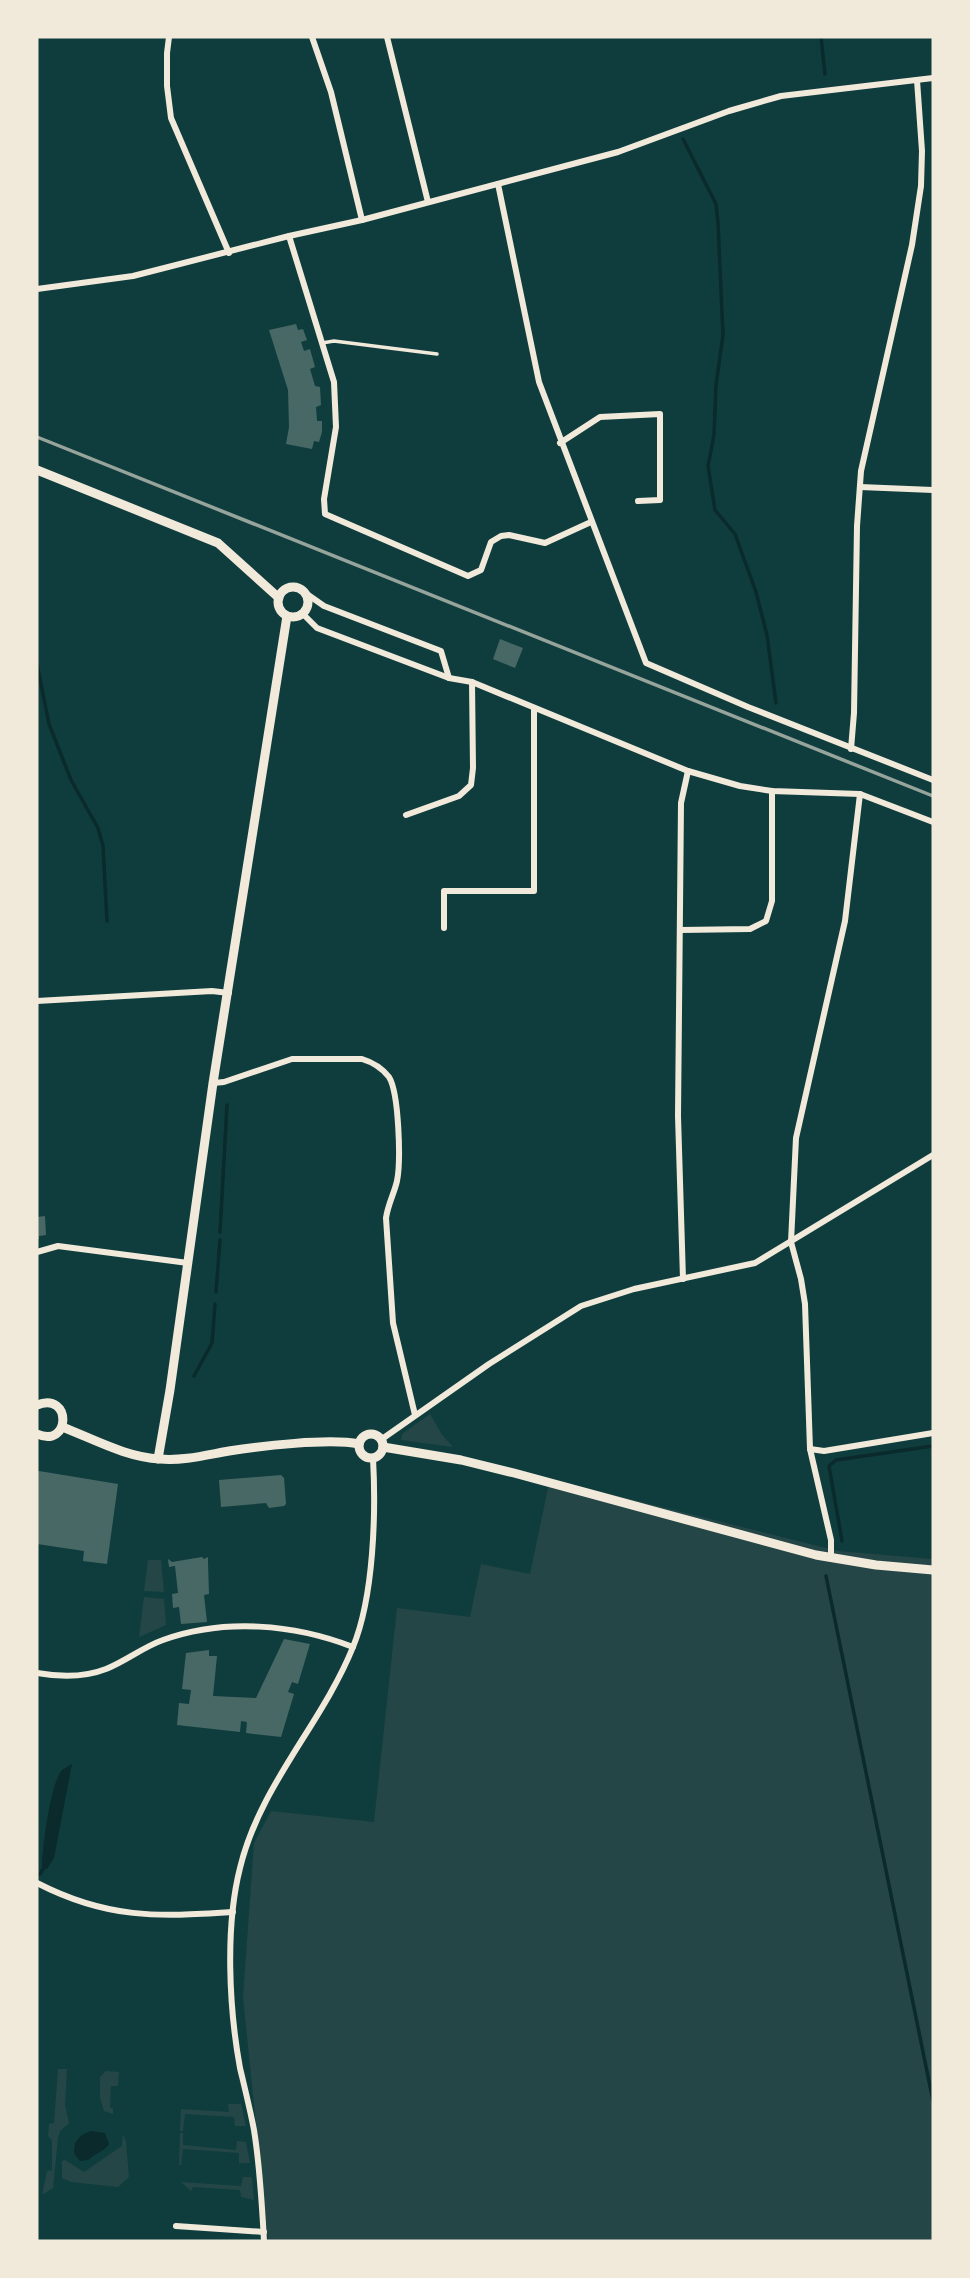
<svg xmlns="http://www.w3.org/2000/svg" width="970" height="2278" font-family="'Exo 2',sans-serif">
<rect width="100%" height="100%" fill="#0f3d3e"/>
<g fill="#244646">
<polygon points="430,1414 442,1435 453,1447 401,1440 402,1434"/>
<polygon points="550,1479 838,1551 933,1559 933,2241 268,2241 243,1997 254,1843 271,1811 374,1822 397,1608 470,1617 481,1564 530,1574"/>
<polygon points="148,1560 161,1560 164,1592 144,1591"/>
<polygon points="144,1597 164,1599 166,1625 139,1637"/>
<polygon points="58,2069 67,2069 65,2105 69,2123 60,2131 58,2138 53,2188 42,2195 47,2171 52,2170 52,2140 48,2136 49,2124 54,2123"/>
<polygon points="106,2071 119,2072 118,2086 111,2086 110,2108 113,2108 113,2114 104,2111 100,2098 100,2077"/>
<polygon points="228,2104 241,2104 246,2126 235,2126 234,2117 185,2114 183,2131 180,2131 181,2109 229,2112"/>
<polygon points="180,2133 183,2133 183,2145 236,2150 237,2141 246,2142 250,2163 239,2163 239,2153 183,2149 181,2165 179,2165"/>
<polygon points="123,2134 126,2142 129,2177 118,2187 71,2182 62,2178 62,2161 65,2160 84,2172 122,2146"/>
<polygon points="243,2177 251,2177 252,2179 254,2200 241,2197 240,2190 193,2187 191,2191 181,2182 241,2186"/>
</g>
<g fill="#0a2a2b">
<path d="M 72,1764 L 54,1858 L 47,1869 L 42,1868 C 42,1849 50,1784 62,1770 C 63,1769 71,1765 72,1764 Z"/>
<path d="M 91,2131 L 105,2133 L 109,2144 C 105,2151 96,2153 88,2160 L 80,2161 L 75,2155 C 72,2142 79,2135 91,2131 Z"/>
</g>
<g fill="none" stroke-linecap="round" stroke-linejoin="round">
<g stroke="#0a2a2b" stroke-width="3.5">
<polyline points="821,37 825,74"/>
<polyline points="683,139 716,204 718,223 723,335 716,385 714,435 708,466 715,510 735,534 756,592 767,635 776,703"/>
<polyline points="37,664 49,724 71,780 98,828 103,846 107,921"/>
<polyline points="220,1232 227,1105"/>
<polyline points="216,1292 220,1240"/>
<polyline points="194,1376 212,1343 215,1304"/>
<polyline points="842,1541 829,1466 836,1460 933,1446"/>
<polyline points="826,1576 933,2101"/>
<polyline points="40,1874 45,1866"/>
</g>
</g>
<g fill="#486865">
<polygon points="296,324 298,330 303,329 307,340 301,342 304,351 310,349 315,367 310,369 315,386 320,387 321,405 316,407 317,421 322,421 322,432 319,442 314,441 312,449 286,444 289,427 288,390 269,330"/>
<polygon points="500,639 523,648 515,668 493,659"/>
<polygon points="45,1216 46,1235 39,1236 39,1239 37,1239 37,1217"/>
<polygon points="39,1471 118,1484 107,1564 83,1561 84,1551 37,1544 37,1472"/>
<polygon points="281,1475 284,1478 286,1504 284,1506 269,1508 266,1503 221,1507 219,1480"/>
<polygon points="202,1557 204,1559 208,1557 208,1563 209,1594 204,1595 207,1622 181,1624 179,1607 173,1608 172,1594 178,1593 175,1566 169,1567 168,1559 172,1562"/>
<polygon points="284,1639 310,1644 298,1684 292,1682 288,1692 294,1694 281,1737 246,1733 247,1722 241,1721 240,1732 177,1725 179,1703 189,1704 191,1690 182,1689 186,1653 209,1650 209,1656 217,1656 213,1696 256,1698"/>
</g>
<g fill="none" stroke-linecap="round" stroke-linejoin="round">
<polyline stroke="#f1e9da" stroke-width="3.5" points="322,343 334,341 437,354"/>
<g stroke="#f1e9da" stroke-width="6">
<polyline points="169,37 167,53 167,86 171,118 229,253"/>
<polyline points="312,37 331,92 362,220"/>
<polyline points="387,37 428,202"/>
<polyline points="498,184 539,382 646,663 748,707 933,780"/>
<polyline points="289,236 334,382 336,427 324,499 325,514 468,576 481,570 491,542 501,536 509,535 545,543 591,522"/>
<polyline points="37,289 133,276 289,236 362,220 618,152 729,111 781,96 933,78"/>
<polyline points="560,443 600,417 660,414 660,500 638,501"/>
<polyline points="860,487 933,490"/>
<polyline points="304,592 324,606 441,651 449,678"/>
<polyline points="302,613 317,628 449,678 472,682 688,771 740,786 772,791 860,794 933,822"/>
<polyline points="851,749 854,713 857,526 861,471 912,245 921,186 922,151 917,80"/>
<polyline points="406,815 459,796 471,785 473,768 472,682"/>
<polyline points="444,928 444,891 534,891 534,708"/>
<polyline points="681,930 750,929 766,921 772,901 772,791"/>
<polyline points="37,1001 212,991 229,993"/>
<path d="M 213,1083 L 224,1082 L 292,1059 L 362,1059 C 372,1062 382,1068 389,1077 C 399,1093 401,1161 397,1181 C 394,1194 388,1204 386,1218 L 393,1323 L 415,1415"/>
<polyline points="37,1252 58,1246 188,1263"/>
<polyline points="683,1279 678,1116 681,803 688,771"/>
<polyline points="382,1439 489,1364 581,1306 634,1289 755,1263 933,1155"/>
<polyline points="810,1449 824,1451 933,1433"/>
<polyline points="831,1558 831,1540 810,1449 805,1304 801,1279 791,1242 796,1138 845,921 860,794"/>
<path d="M 37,1673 C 60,1677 83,1678 106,1669 C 126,1661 143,1647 163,1640 C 224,1618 294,1624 353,1647"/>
<path d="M 37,1883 C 107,1919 157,1917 233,1912"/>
<polyline points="176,2226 264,2232"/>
<path d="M 264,2241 C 262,2204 260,2167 254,2130 C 250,2109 245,2089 240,2068 C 229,2008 225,1927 240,1868 C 260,1785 322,1724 353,1647 C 374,1596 376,1512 373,1458"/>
</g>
<g stroke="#f1e9da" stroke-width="9">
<polyline points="37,470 218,543 279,598"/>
<circle cx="293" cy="602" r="15"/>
<path d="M 37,1405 C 72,1391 71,1449 37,1434"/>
<path d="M 62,1427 C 94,1439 125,1457 160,1459 C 183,1461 206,1455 229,1451 C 261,1446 329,1438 359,1444"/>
<circle cx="371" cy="1446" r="12"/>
<polyline points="383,1447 461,1460 514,1473 816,1555 876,1565 933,1570"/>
<polyline points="158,1459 170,1390 213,1083 287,616"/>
</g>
<polyline stroke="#97a49c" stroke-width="3.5" points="37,437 933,796"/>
</g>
<rect width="970" height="2278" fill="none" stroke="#f1e9da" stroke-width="77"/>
</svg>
